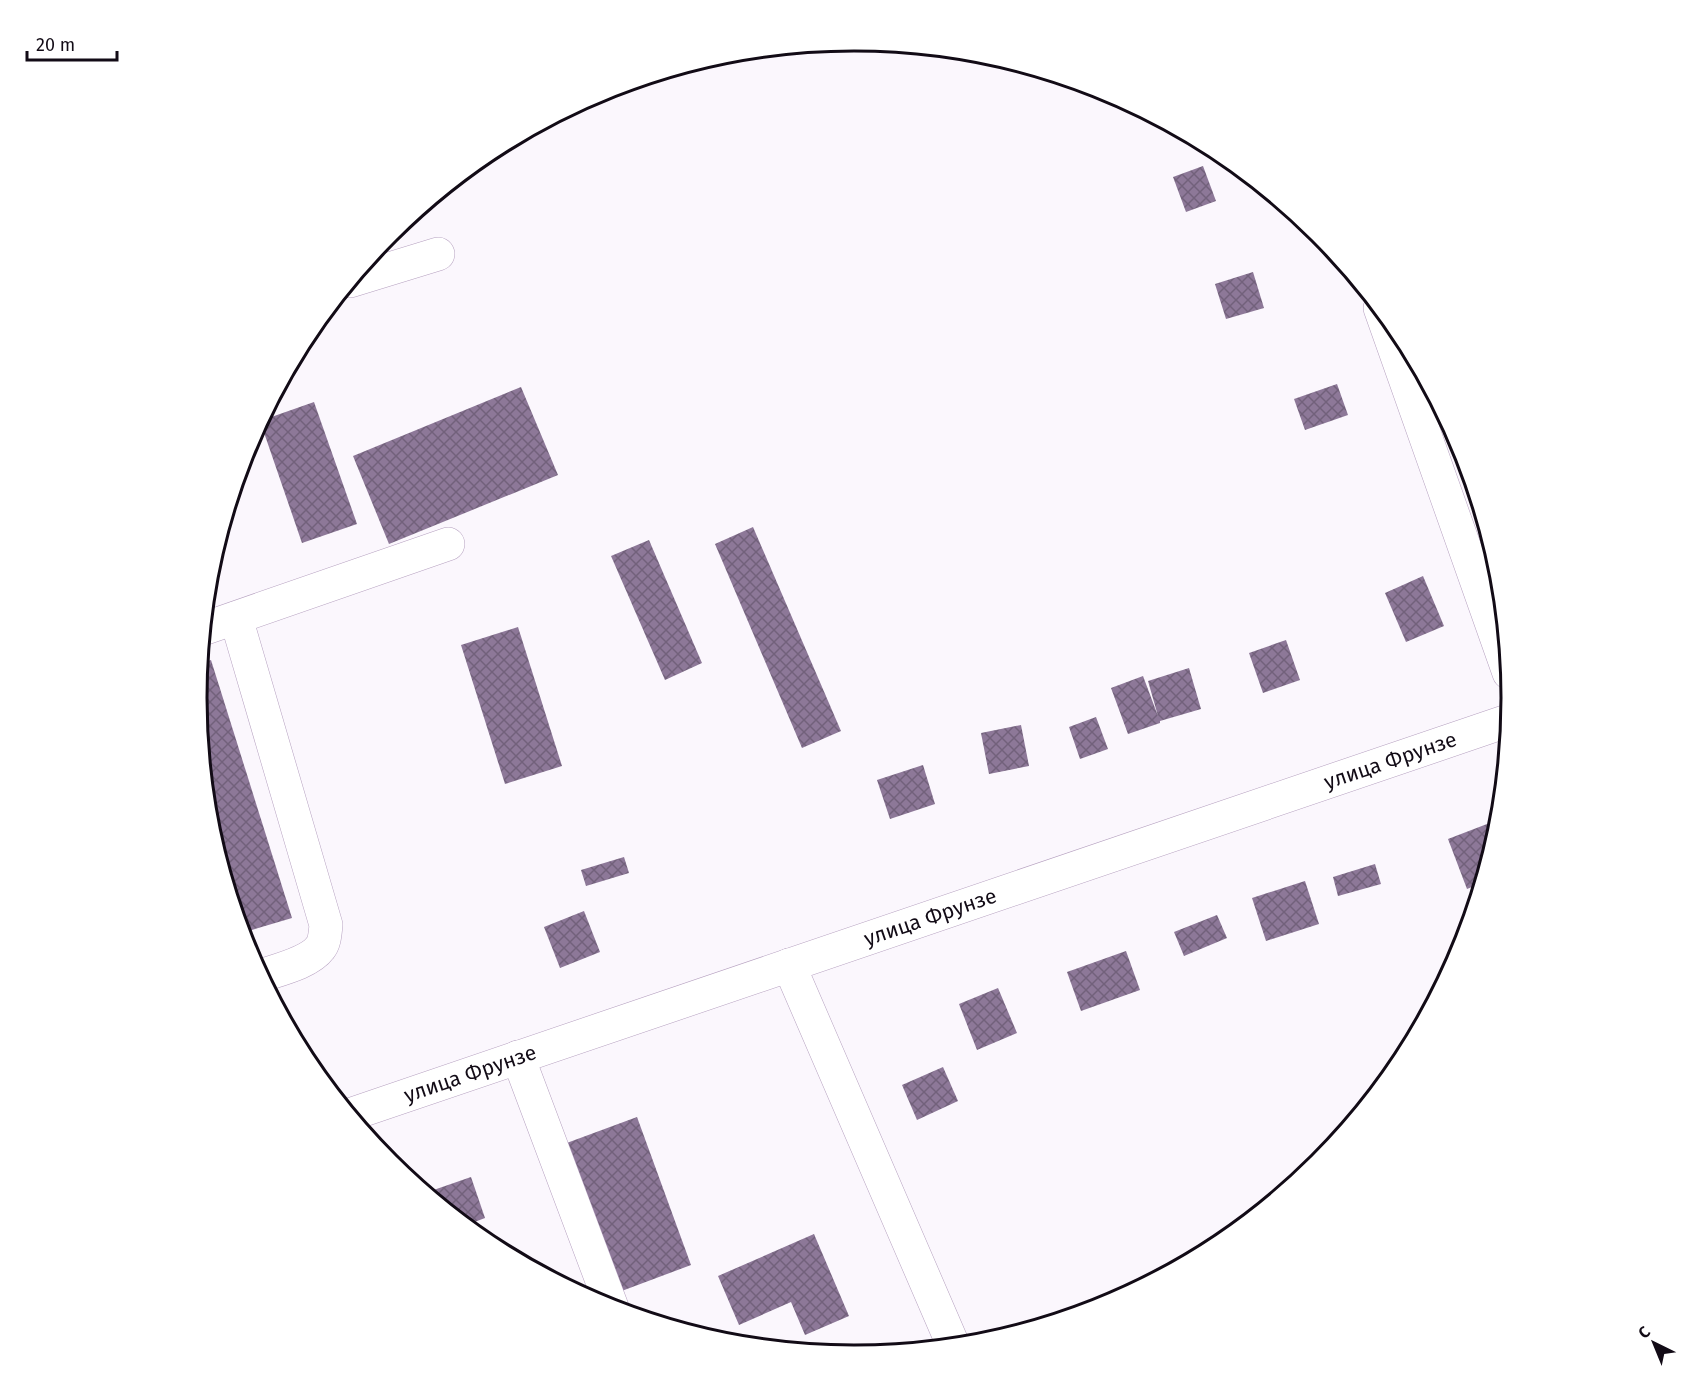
<svg xmlns="http://www.w3.org/2000/svg" width="1708" height="1397" font-family="'Fira Sans',sans-serif">
<defs>
<pattern id="building-cross-hatch" width="8" height="8" patternUnits="userSpaceOnUse" patternTransform="scale(1.5)"><rect width="8" height="8" fill="#8d7898"/><path d="M0 0l8 8M0 8l8-8" fill="none" stroke="#72617b"/></pattern>
</defs>
<rect width="100%" height="100%" fill="#fbf7fd"/>
<g fill="url(#building-cross-hatch)">
<polygon points="1203,166 1216,201 1186,212 1173,177"/>
<polygon points="1253,272 1264,308 1226,319 1215,284"/>
<polygon points="1337,384 1348,415 1305,430 1294,399"/>
<polygon points="521,387 558,475 389,544 353,456"/>
<polygon points="314,402 357,524 302,543 260,421"/>
<polygon points="753,527 841,731 802,748 715,544"/>
<polygon points="649,540 702,663 665,680 611,556"/>
<polygon points="1423,576 1444,626 1406,642 1385,593"/>
<polygon points="518,627 562,766 505,784 461,645"/>
<polygon points="1286,640 1300,680 1263,693 1249,653"/>
<polygon points="211,660 292,918 245,932 207,812 196,698 199,664"/>
<polygon points="1189,668 1201,709 1160,721 1160,723 1128,734 1111,688 1143,676 1158,716 1148,681"/>
<polygon points="1096,717 1108,749 1080,759 1069,727"/>
<polygon points="1021,725 1029,766 989,774 981,733"/>
<polygon points="923,765 935,804 890,819 877,780"/>
<polygon points="1487,824 1494,843 1482,883 1467,889 1448,839"/>
<polygon points="624,857 629,873 586,886 581,870"/>
<polygon points="1375,864 1381,884 1338,896 1333,877"/>
<polygon points="1305,881 1319,924 1266,941 1252,898"/>
<polygon points="584,911 600,952 560,968 544,927"/>
<polygon points="1217,915 1227,938 1184,956 1174,932"/>
<polygon points="1126,951 1140,990 1081,1011 1067,972"/>
<polygon points="998,988 1017,1033 977,1050 959,1004"/>
<polygon points="943,1067 958,1101 917,1120 902,1085"/>
<polygon points="637,1117 691,1265 619,1292 564,1144"/>
<polygon points="471,1177 485,1218 464,1226 425,1193"/>
<polygon points="814,1234 849,1316 805,1335 791,1302 739,1325 718,1276"/>
</g>
<g fill="none" stroke-linecap="round" stroke-linejoin="round">
<defs>
<g id="minor">
<polyline points="350,281 438,254"/>
<polyline points="1380,308 1509,673"/>
<path d="M 236,618 L 326,925 C 325,933 325,942 320,948 C 309,963 277,970 260,976"/>
<polyline points="203,629 448,544"/>
<polyline points="789,965 954,1347"/>
<polyline points="518,1057 613,1310"/>
<path id="s1" d="M 349,1115 L 1510,720"/>
</g>
</defs>
<use href="#minor" stroke="#b6a1c0" stroke-width="34"/>
<use href="#minor" stroke="#fff" stroke-width="33"/>
</g>
<g text-anchor="middle" stroke-width="4.5" stroke-linejoin="round" paint-order="stroke">
<g font-size="21" fill="#120b16" stroke="#fff">
<text dy="7" stroke="none"><textPath href="#s1" startOffset="1100">улица Фрунзе</textPath></text>
<text dy="7" stroke="none"><textPath href="#s1" startOffset="614">улица Фрунзе</textPath></text>
<text dy="7" stroke="none"><textPath href="#s1" startOffset="128">улица Фрунзе</textPath></text>
</g>
</g>
<path d="M0 0H1708V1397H0ZM207 698a647 647 0 1 1 1294 0a647 647 0 1 1-1294 0Z" fill="#fff" fill-rule="evenodd"/>
<path fill="none" stroke="#120b16" stroke-width="3" d="M207 698a647 647 0 1 1 1294 0a647 647 0 1 1-1294 0Z"/>
<g transform="translate(1654 1343) rotate(317)" stroke="#ffffff" stroke-width="4.5" paint-order="stroke">
<path d="M0-4.5L10 22L0 15L-10 22Z" fill="#120b16"/>
<text y="-9" font-size="16" font-weight="bold" text-anchor="middle" fill="#120b16">С</text>
</g>
<path d="M27 51v9h90v-9" fill="none" stroke="#120b16" stroke-width="3"/>
<text x="36" y="51" font-size="18" fill="#120b16" stroke="#ffffff" stroke-width="4.5" paint-order="stroke">20 m</text>
</svg>
